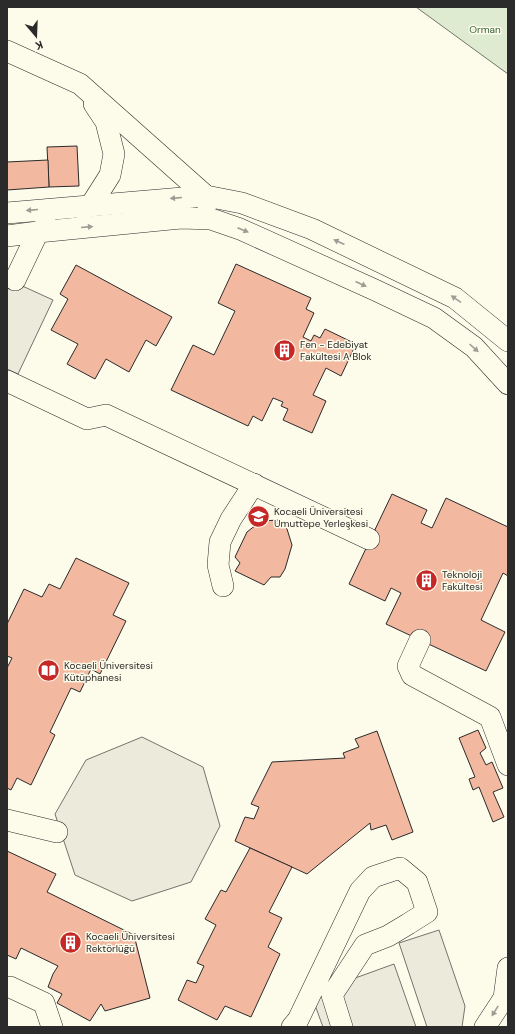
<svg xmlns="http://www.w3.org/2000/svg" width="515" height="1034" font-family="'DM Sans',sans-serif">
<rect width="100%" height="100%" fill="#fdfbea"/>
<polygon fill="#deebd1" stroke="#74746e" points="416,7 508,7 508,74 501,69"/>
<g fill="#eceadb" stroke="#74746e">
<polygon points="7,279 53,300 18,374 7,369"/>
<polygon points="142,737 203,767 220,826 191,882 132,901 75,875 55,814 86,760"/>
<polygon points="439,930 465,1006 462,1027 427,1027 399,943"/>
<polygon points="394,964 416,1027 323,1027 311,994"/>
</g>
<g fill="#f2b8a0" stroke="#2b2b2b">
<polygon points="77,146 79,186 49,187 47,147"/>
<polygon points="48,160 49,187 7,190 7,162"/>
<polygon points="236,264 311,298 306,309 314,313 303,337 311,341 314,335 320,338 325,329 356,344 341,376 326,368 313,395 326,401 312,433 283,420 288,409 281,406 283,402 273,398 262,421 253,416 248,426 171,390 193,345 214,355 235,311 218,303"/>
<polygon points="76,265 172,317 156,346 146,340 129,372 106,359 95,379 67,364 78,344 51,330 68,299 60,294"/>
<polygon points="392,494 427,510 421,523 432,528 446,498 508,527 508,576 503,573 481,620 505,632 486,671 386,624 401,593 391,588 385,601 349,584"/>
<polygon points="279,520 287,529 292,545 285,569 280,577 271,577 264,585 235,571 240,563 235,557 247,532 261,521"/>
<polygon points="76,558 129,583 113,615 126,621 100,674 91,669 80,692 71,688 50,732 55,735 31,785 17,778 11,790 7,788 7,668 12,658 7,656 7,624 24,589 42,597 49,584 60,589"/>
<polygon points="478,730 486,748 480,753 486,765 492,762 503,788 493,792 504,817 493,822 479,787 473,790 469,779 475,777 459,738"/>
<polygon points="377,731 413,832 392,840 386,825 371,830 370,823 307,874 235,841 245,817 254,819 259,807 251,804 272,762 345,758 343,753 359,747 355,739"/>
<polygon points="250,848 292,867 269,912 282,918 268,947 280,954 251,1017 225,1006 217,1020 178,1000 187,980 196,983 204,966 197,963 216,925 205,919 221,890 226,892"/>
<polygon points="7,851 56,874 47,892 134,935 150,998 105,1011 101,1004 90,1021 57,1003 62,994 48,987 53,974 58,966 21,948 16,959 7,955"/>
</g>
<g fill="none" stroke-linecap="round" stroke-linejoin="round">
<defs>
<g id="minor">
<polyline points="7,51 80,84 206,196 207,203"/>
<polyline points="83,209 91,205 110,175 114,154 106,122 94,104"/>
<polyline points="7,213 206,196 242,203 312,229 455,298 508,341"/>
<polyline points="7,236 38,232 181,218 211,219 240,229 375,290 434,318 474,347 508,384"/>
<polyline points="15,280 38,232 48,227"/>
<polyline points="7,381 87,419 106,415 369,539"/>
<polyline points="223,586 218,565 220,542 231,519 254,484"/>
<polyline points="420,640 408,666 412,675 490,717 508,765"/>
<polyline points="7,820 57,832"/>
<polyline points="10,987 44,1003 52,1027"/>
<polyline points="292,1027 298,1020 360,891 373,877 400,868 417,882 427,912 408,924 388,936 365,945 332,995 342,1027"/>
<polyline points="485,1027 504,998 508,968"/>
</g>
</defs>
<use href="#minor" stroke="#2b2b2b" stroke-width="22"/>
<use href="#minor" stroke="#fdfbea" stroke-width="21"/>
</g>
<defs><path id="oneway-solid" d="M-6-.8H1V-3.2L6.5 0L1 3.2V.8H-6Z"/></defs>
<g fill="#9e9d94">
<use href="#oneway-solid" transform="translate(176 198) rotate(175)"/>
<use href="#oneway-solid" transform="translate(32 210) rotate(175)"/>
<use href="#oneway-solid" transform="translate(87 227) rotate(-5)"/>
<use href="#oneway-solid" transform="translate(243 230) rotate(23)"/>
<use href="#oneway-solid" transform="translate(339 242) rotate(-155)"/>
<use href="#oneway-solid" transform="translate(361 284) rotate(24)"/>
<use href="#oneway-solid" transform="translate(456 299) rotate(-146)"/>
<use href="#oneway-solid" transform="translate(474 348) rotate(42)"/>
<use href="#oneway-solid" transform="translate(495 1011) rotate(122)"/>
</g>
<defs>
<symbol id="building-disc" viewBox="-11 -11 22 22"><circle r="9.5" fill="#c62828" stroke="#fdfbea"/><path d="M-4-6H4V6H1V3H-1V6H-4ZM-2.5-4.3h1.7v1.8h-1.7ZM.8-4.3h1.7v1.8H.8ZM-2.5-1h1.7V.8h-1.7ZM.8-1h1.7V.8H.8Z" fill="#fff"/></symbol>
<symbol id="university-disc" viewBox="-11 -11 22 22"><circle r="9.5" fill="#c62828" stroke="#fdfbea"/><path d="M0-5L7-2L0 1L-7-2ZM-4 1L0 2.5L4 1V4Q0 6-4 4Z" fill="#fff"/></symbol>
<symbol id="library-disc" viewBox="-11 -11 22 22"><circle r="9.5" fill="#c62828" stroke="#fdfbea"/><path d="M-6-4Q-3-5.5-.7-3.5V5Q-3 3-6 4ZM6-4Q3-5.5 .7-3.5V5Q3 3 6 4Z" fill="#fff"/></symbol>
</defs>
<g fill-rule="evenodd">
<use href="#building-disc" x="272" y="338" width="25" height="25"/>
<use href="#university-disc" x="246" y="504" width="25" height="25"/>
<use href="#building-disc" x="414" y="568" width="25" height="25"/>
<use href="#library-disc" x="36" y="658" width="25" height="25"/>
<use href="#building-disc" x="58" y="930" width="25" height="25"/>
</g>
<g text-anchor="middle" stroke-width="3" stroke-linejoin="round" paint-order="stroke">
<g font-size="10" fill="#34623c" stroke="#fdfbea">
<text x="485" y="33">Orman</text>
</g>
<g font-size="10" fill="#2b2b2b" stroke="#fdfbea" text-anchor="start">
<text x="300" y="348">Fen - Edebiyat<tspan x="300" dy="12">Fakültesi A Blok</tspan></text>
<text x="274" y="515">Kocaeli Üniversitesi<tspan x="274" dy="12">Umuttepe Yerleşkesi</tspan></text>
<text x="442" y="578">Teknoloji<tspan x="442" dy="12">Fakültesi</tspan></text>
<text x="64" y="669">Kocaeli Üniversitesi<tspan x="64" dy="12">Kütüphanesi</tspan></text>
<text x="86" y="940">Kocaeli Üniversitesi<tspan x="86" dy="12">Rektörlüğü</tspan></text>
</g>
</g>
<rect width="515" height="1034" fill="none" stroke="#2b2b2b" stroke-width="16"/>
<g transform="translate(36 36) rotate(161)" stroke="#fdfbea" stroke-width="3" paint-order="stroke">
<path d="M0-3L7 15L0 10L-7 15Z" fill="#2b2b2b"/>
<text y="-6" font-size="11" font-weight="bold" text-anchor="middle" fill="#2b2b2b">K</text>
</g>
</svg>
